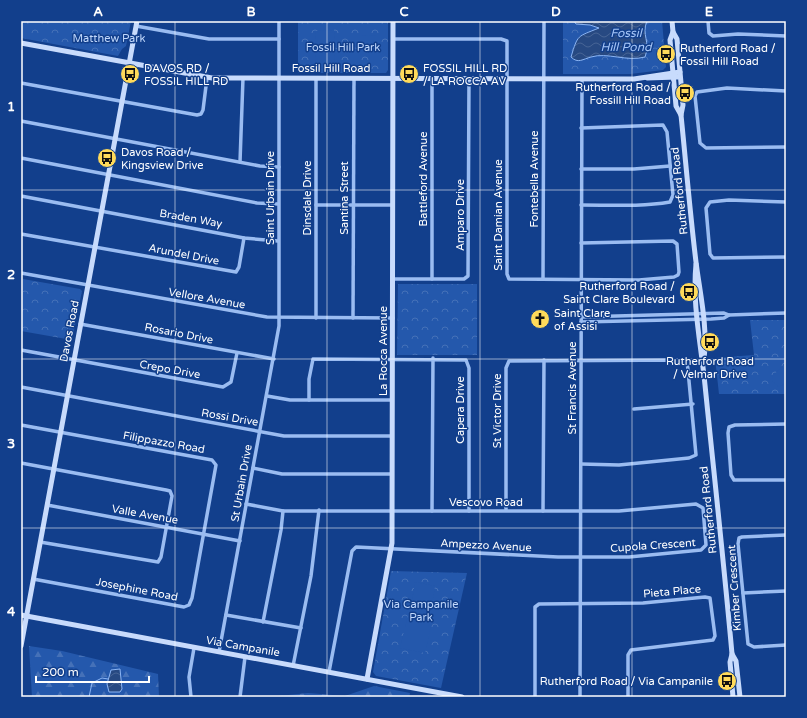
<svg xmlns="http://www.w3.org/2000/svg" width="807" height="718" font-family="'Varela Round',sans-serif">
<defs>
<pattern id="forest-firs" width="22" height="20" patternUnits="userSpaceOnUse"><rect width="22" height="20" fill="#2458ac"/><path d="M5 1l3.5 6h-7zM16 11l3.5 6h-7z" fill="#4571b8"/></pattern>
<pattern id="park-crowns" width="20" height="18" patternUnits="userSpaceOnUse"><rect width="20" height="18" fill="#2458ac"/><path d="M2 6a3 3 0 1 1 6 0M12 15a3 3 0 1 1 6 0" fill="none" stroke="#4571b8"/></pattern>
<pattern id="water-waves" width="16" height="10" patternUnits="userSpaceOnUse"><rect width="16" height="10" fill="#274982"/><path d="M0 5q4-4 8 0t8 0" fill="none" stroke="#476495"/></pattern>
</defs>
<rect width="100%" height="100%" fill="#123f8c"/>
<g fill="url(#forest-firs)">
<polygon points="29,646 62,651 158,674 159,697 32,697"/>
<polygon points="374,686 410,693 409,697 269,697 308,693 345,696"/>
</g>
<g fill="url(#park-crowns)">
<polygon points="21,21 131,21 126,46 122,49 118,56 21,38"/>
<polygon points="298,21 388,21 388,70 386,73 298,73"/>
<polygon points="563,21 662,21 666,67 663,70 630,74 563,74"/>
<polygon points="23,279 80,289 82,291 72,340 21,331"/>
<polygon points="398,284 477,284 477,355 397,355"/>
<polygon points="750,320 786,320 786,394 719,394 715,358 754,355"/>
<polygon points="391,571 467,573 441,688 376,676 373,672"/>
</g>
<g fill="#2458ac">
<polygon points="334,30 335,67 316,68 315,31"/>
<polygon points="361,35 376,36 376,44 361,44"/>
<polygon points="781,367 786,369 786,383 779,387 773,382 772,377"/>
<polygon points="415,582 435,586 432,604 412,601"/>
<polygon points="408,615 432,621 425,653 400,648"/>
</g>
<g fill="url(#water-waves)" stroke="#8bb5f5">
<path d="M 574,21 L 647,21 C 641,35 651,42 645,57 C 627,62 607,52 591,57 C 583,59 578,64 571,57 C 578,34 577,37 599,28 L 590,25 L 576,24 Z"/>
<polygon points="120,669 122,689 120,692 109,692 107,684 111,670"/>
</g>
<g fill="none" stroke-linecap="round" stroke-linejoin="round">
<polyline stroke="#8bb5f5" stroke-width="1" points="89,697 92,683 102,678 108,679"/>
<g stroke="#9abcf1" stroke-width="3.5">
<polyline points="708,21 709,33 713,36 738,34 786,36"/>
<polyline points="136,26 209,39 279,39"/>
<polyline points="393,39 501,39 507,41 507,274 509,279 639,280 674,277 678,275 679,272 677,244 673,241 581,243"/>
<polyline points="21,83 197,115 201,114 203,110 207,78"/>
<polyline points="786,91 727,88 697,92 695,96 700,143 706,148 786,147"/>
<polyline points="21,121 260,166 279,167"/>
<polyline points="21,158 257,203 278,204"/>
<polyline points="240,162 243,78"/>
<polyline points="581,169 634,169 670,166"/>
<polyline points="21,196 244,238 278,241"/>
<polyline points="786,202 729,200 710,202 706,208 710,254 713,258 786,257"/>
<polyline points="316,205 393,205"/>
<path d="M 581,205 C 611,205 641,207 670,202 L 673,195 L 667,132 L 663,125 L 581,128"/>
<polyline points="21,234 236,272 239,267 244,238"/>
<polyline points="21,273 267,317 393,318"/>
<polyline points="393,279 464,279 468,276 469,79"/>
<polyline points="432,279 432,78"/>
<polyline points="543,279 544,21"/>
<polyline points="581,317 724,313 729,315 786,313"/>
<polyline points="316,318 316,78"/>
<polyline points="353,318 354,78"/>
<polyline points="581,322 711,319 724,318 729,315"/>
<polyline points="80,324 274,359"/>
<polyline points="21,350 223,387 231,382 237,353"/>
<polyline points="21,387 284,436 392,436"/>
<polyline points="267,396 290,400 392,400"/>
<polyline points="309,400 309,379 313,359 466,360 469,368 469,511"/>
<polyline points="634,409 693,404"/>
<polyline points="786,424 735,425 729,427 728,433 731,475 734,480 786,480"/>
<polyline points="21,425 212,460 216,465 192,598 189,605 184,607 33,579"/>
<polyline points="21,463 166,490 170,491 172,496 161,557 158,562 40,542"/>
<polyline points="253,468 282,474 392,474"/>
<polyline points="246,504 283,511 619,511 696,504 703,508 706,545 701,550 629,557 558,557 356,547 352,551 329,672"/>
<polyline points="47,505 240,541"/>
<polyline points="506,510 506,368 509,361 687,360 696,455 689,458 619,465 581,464"/>
<polyline points="432,511 433,358"/>
<polyline points="543,511 544,360"/>
<polyline points="786,535 742,537 739,538 738,544 748,644 754,647 786,645"/>
<polyline points="743,593 786,591"/>
<polyline points="226,615 301,628"/>
<polyline points="263,622 281,530 283,511"/>
<polyline points="219,652 279,326 279,21"/>
<polyline points="293,666 311,576 319,510"/>
<polyline points="191,697 189,677 194,648"/>
<polyline points="240,697 245,657"/>
<polyline points="535,697 535,607 539,604 643,603 705,597 710,598 715,636 713,640 631,650 628,655 628,697"/>
<polyline points="580,697 582,79"/>
</g>
<g stroke="#c8dbfc" stroke-width="5">
<polyline points="672,21 673,32 677,39 683,105 681,115"/>
<path d="M 673,32 L 670,40 L 676,106 L 681,115 C 686,164 690,213 696,262 C 700,294 708,327 704,359"/>
<polyline points="21,43 212,78 634,79 680,72"/>
<polyline points="647,78 677,77"/>
<path d="M 696,264 C 692,305 701,344 705,385 C 714,474 724,564 732,654 L 736,661 L 740,697"/>
<polyline points="21,615 462,697"/>
<polyline points="21,646 137,21"/>
<polyline points="732,654 730,662 733,697"/>
<polyline points="367,679 392,543 393,21"/>
</g>
</g>
<path fill="none" stroke="#fff" stroke-width="1" stroke-opacity="0.55" d="M 175,21 L 175,697M 327,21 L 327,697M 480,21 L 480,697M 632,21 L 632,697M 21,190 L 786,190M 21,359 L 786,359M 21,528 L 786,528"/>
<defs>
<symbol id="bus-disc" viewBox="-11 -11 22 22"><circle r="9.5" fill="#ffda5a" stroke="#123f8c"/><path d="M-5-6H5V4H4V6H2V4H-2V6H-4V4H-5ZM-3.5-4V0h7V-4ZM-3.5 1.2v1.5H-2V1.2ZM2 1.2v1.5H3.5V1.2Z" fill="#111"/></symbol>
<symbol id="church-disc" viewBox="-11 -11 22 22"><circle r="9.5" fill="#ffda5a" stroke="#123f8c"/><path d="M-1.2-6h2.4v3.5h3.3v2.4h-3.3V6h-2.4V-.1h-3.3v-2.4h3.3Z" fill="#111"/></symbol>
</defs>
<g fill-rule="evenodd">
<use href="#bus-disc" x="655" y="43" width="22" height="22"/>
<use href="#bus-disc" x="119" y="63" width="22" height="22"/>
<use href="#bus-disc" x="398" y="63" width="22" height="22"/>
<use href="#bus-disc" x="674" y="82" width="22" height="22"/>
<use href="#bus-disc" x="96" y="147" width="22" height="22"/>
<use href="#bus-disc" x="678" y="281" width="22" height="22"/>
<use href="#church-disc" x="529" y="308" width="22" height="22"/>
<use href="#bus-disc" x="699" y="331" width="22" height="22"/>
<use href="#bus-disc" x="716" y="670" width="22" height="22"/>
</g>
<g text-anchor="middle" stroke-width="3" stroke-linejoin="round" paint-order="stroke">
<g font-size="11" fill="#c1d8fc" stroke="#123f8c">
<text x="109" y="42">Matthew Park</text>
<text x="343" y="51">Fossil Hill Park</text>
<text x="421" y="608">Via Campanile<tspan x="421" dy="13">Park</tspan></text>
</g>
<g font-size="11" fill="#fff" stroke="#123f8c" text-anchor="start">
<text x="680" y="52">Rutherford Road /<tspan x="680" dy="13">Fossil Hill Road</tspan></text>
<text x="144" y="72">DAVOS RD /<tspan x="144" dy="13">FOSSIL HILL RD</tspan></text>
<text x="423" y="72">FOSSIL HILL RD<tspan x="423" dy="13">/ LA ROCCA AV</tspan></text>
<text x="671" y="91" text-anchor="end">Rutherford Road /<tspan x="671" dy="13">Fossill Hill Road</tspan></text>
<text x="121" y="156">Davos Road /<tspan x="121" dy="13">Kingsview Drive</tspan></text>
<text x="675" y="290" text-anchor="end">Rutherford Road /<tspan x="675" dy="13">Saint Clare Boulevard</tspan></text>
<text x="554" y="317">Saint Clare<tspan x="554" dy="13">of Assisi</tspan></text>
<text x="710" y="365" text-anchor="middle">Rutherford Road<tspan x="710" dy="13">/ Velmar Drive</tspan></text>
<text x="713" y="685" text-anchor="end">Rutherford Road / Via Campanile</text>
</g>
<g font-size="11" fill="#fff" stroke="#123f8c">
<text x="331" y="72">Fossil Hill Road</text>
<text transform="translate(423 179) rotate(-90)" y="4">Battleford Avenue</text>
<text transform="translate(534 179) rotate(-90)" y="4">Fontebella Avenue</text>
<text transform="translate(679 191) rotate(-96)" y="4">Rutherford Road</text>
<text transform="translate(270 198) rotate(-90)" y="4">Saint Urbain Drive</text>
<text transform="translate(307 198) rotate(-90)" y="4">Dinsdale Drive</text>
<text transform="translate(344 198) rotate(-90)" y="4">Santina Street</text>
<text transform="translate(460 215) rotate(-90)" y="4">Amparo Drive</text>
<text transform="translate(498 215) rotate(-90)" y="4">Saint Damian Avenue</text>
<text transform="translate(191 218) rotate(10)" y="4">Braden Way</text>
<text transform="translate(184 254) rotate(11)" y="4">Arundel Drive</text>
<text transform="translate(207 298) rotate(10)" y="4">Vellore Avenue</text>
<text transform="translate(69 331) rotate(-79)" y="4">Davos Road</text>
<text transform="translate(179 333) rotate(11)" y="4">Rosario Drive</text>
<text transform="translate(383 351) rotate(-90)" y="4">La Rocca Avenue</text>
<text transform="translate(170 369) rotate(10)" y="4">Crepo Drive</text>
<text transform="translate(572 388) rotate(-90)" y="4">St Francis Avenue</text>
<text transform="translate(460 410) rotate(-90)" y="4">Capera Drive</text>
<text transform="translate(497 411) rotate(-90)" y="4">St Victor Drive</text>
<text transform="translate(230 417) rotate(10)" y="4">Rossi Drive</text>
<text transform="translate(164 442) rotate(10)" y="4">Filippazzo Road</text>
<text transform="translate(241 483) rotate(-80)" y="4">St Urbain Drive</text>
<text x="486" y="506">Vescovo Road</text>
<text transform="translate(708 510) rotate(-96)" y="4">Rutherford Road</text>
<text transform="translate(145 514) rotate(10)" y="4">Valle Avenue</text>
<text transform="translate(486 545) rotate(3)" y="4">Ampezzo Avenue</text>
<text transform="translate(653 545) rotate(-4)" y="4">Cupola Crescent</text>
<text transform="translate(734 588) rotate(-94)" y="4">Kimber Crescent</text>
<text transform="translate(137 589) rotate(11)" y="4">Josephine Road</text>
<text transform="translate(672 591) rotate(-5)" y="4">Pieta Place</text>
<text transform="translate(243 646) rotate(10)" y="4">Via Campanile</text>
</g>
<g font-size="12" font-style="italic" fill="#a6c6f8" stroke="#123f8c">
<text x="626" y="37">Fossil<tspan x="626" dy="14">Hill Pond</tspan></text>
</g>
</g>
<rect width="807" height="718" fill="none" stroke="#123f8c" stroke-width="44"/>
<path d="M36 676v6h113v-6" fill="none" stroke="#ffffff" stroke-width="2"/>
<text x="42" y="676" font-size="12" fill="#ffffff" stroke="#123f8c" stroke-width="3" paint-order="stroke">200 m</text>
<rect x="22" y="22" width="763" height="674" fill="none" stroke="#fff" stroke-width="1.5"/>
<g font-size="13" text-anchor="middle" font-weight="bold" fill="#fff">
<text x="98" y="16">A</text>
<text x="251" y="16">B</text>
<text x="404" y="16">C</text>
<text x="556" y="16">D</text>
<text x="709" y="16">E</text>
<text x="11" y="111">1</text>
<text x="11" y="279">2</text>
<text x="11" y="448">3</text>
<text x="11" y="616">4</text>
</g>
</svg>
